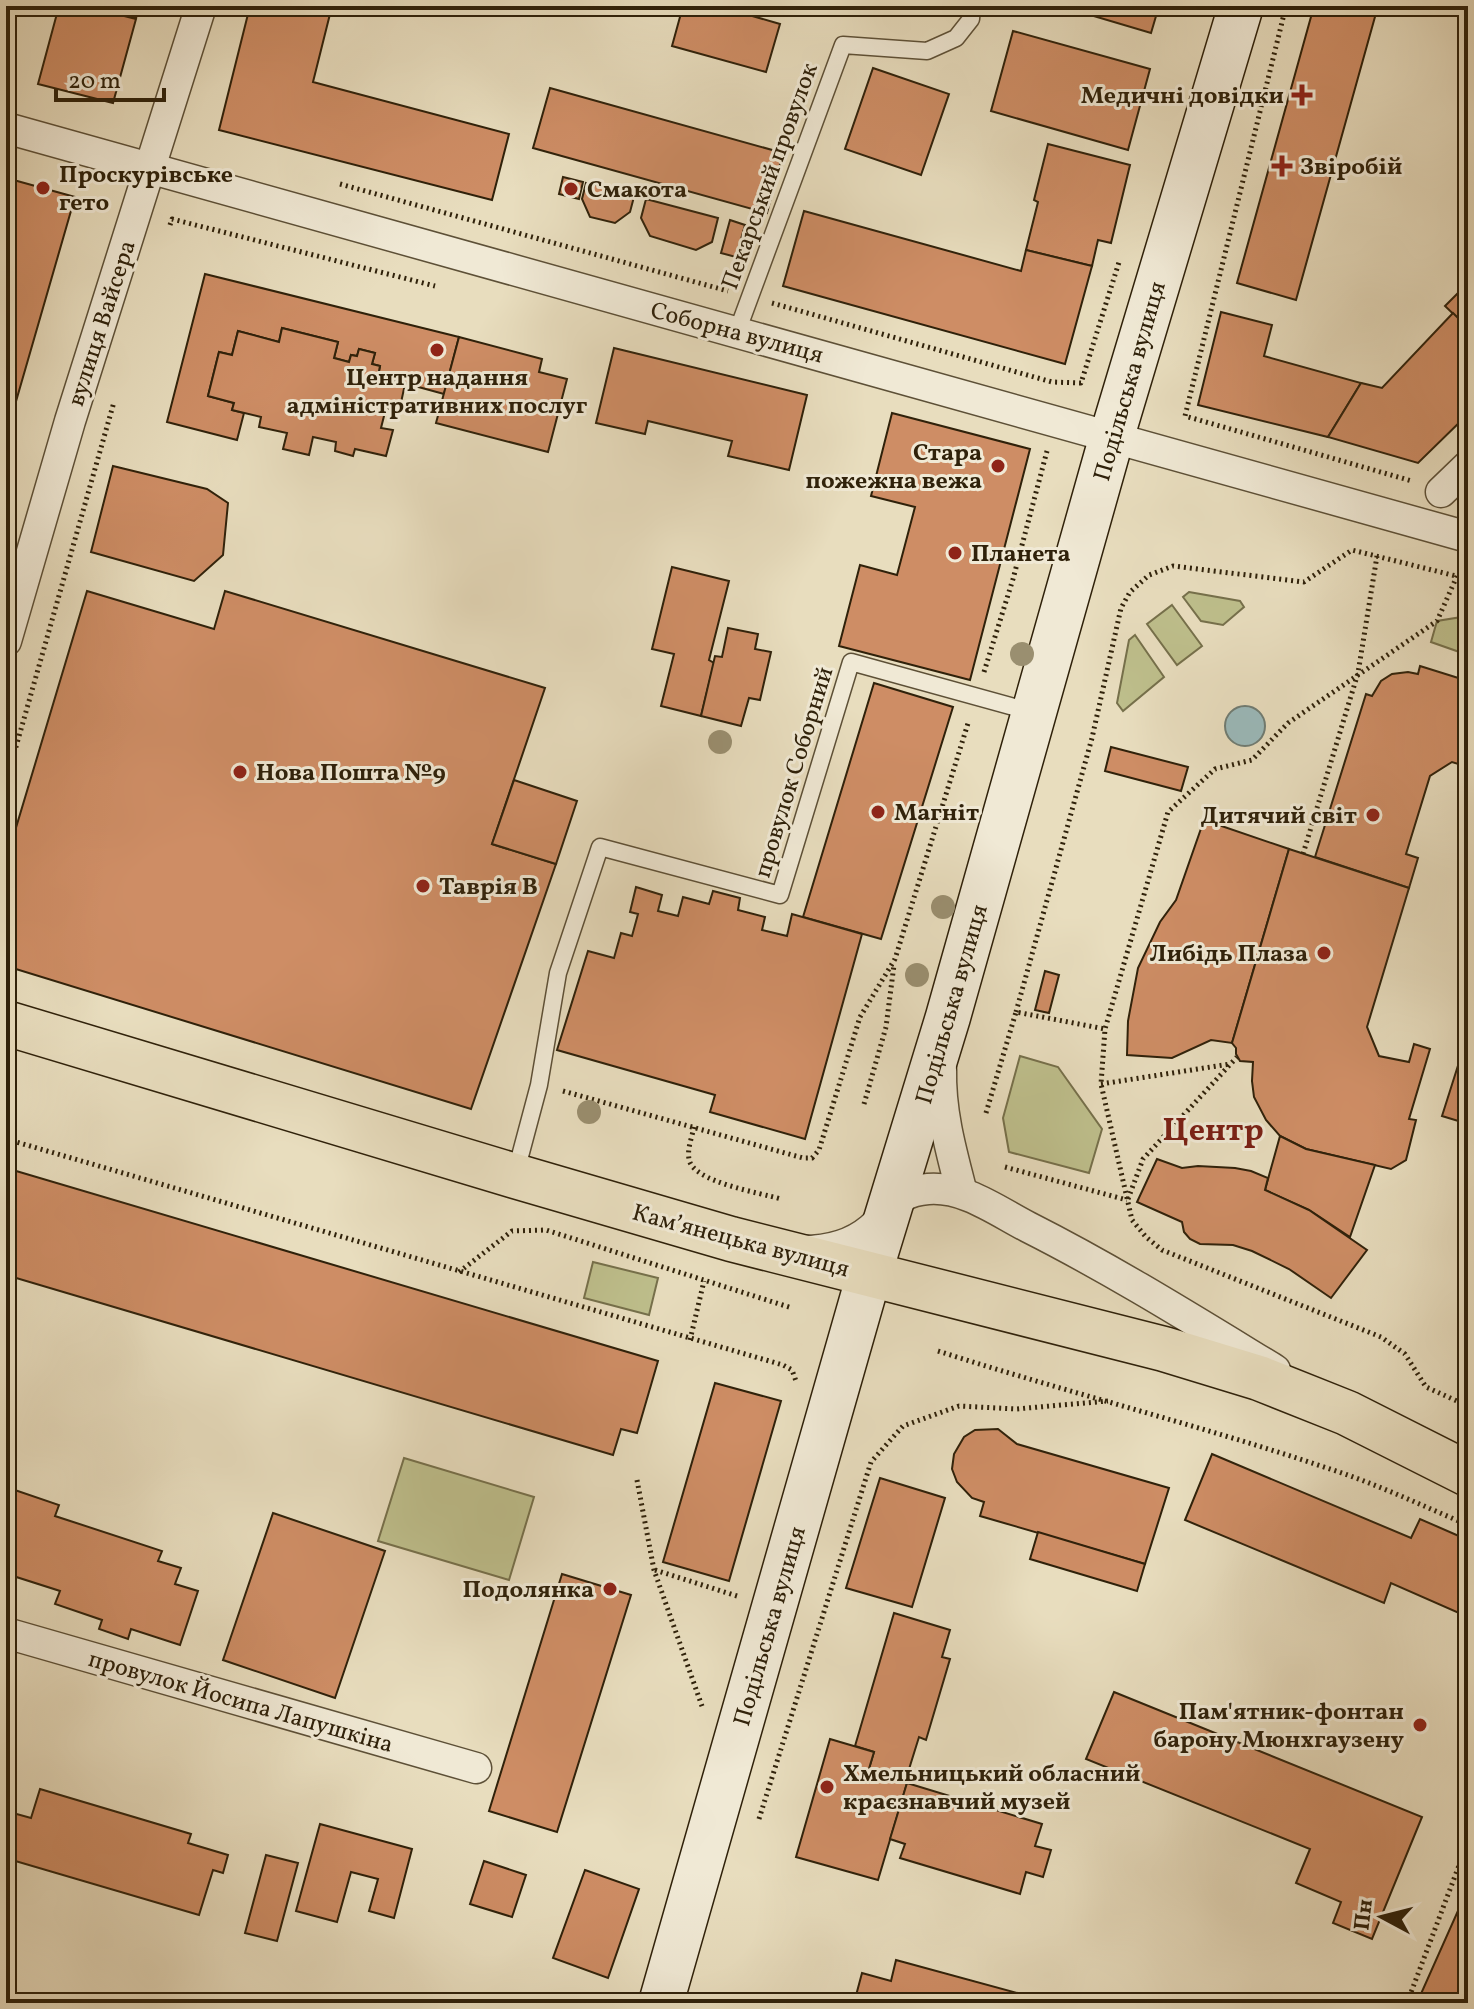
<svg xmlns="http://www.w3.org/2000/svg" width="1474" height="2009" font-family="Vollkorn,serif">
<rect width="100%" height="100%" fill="#e8ddbe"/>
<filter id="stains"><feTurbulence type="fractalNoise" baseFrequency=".0025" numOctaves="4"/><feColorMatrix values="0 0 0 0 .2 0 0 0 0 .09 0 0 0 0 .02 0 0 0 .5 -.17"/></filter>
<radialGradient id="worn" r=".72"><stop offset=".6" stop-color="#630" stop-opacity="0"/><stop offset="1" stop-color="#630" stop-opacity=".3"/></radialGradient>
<g fill="#bebf8c" stroke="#76704b" stroke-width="2">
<polygon points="1189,592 1240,601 1244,607 1223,625 1201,621 1183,597"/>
<polygon points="1172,605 1202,646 1177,665 1147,624"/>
<polygon points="1468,616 1468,655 1431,642 1437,621"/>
<polygon points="1135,635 1164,677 1123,711 1117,703 1129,640"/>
<polygon points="1020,1056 1058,1067 1102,1129 1089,1173 1009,1152 1003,1118"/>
<polygon points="593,1262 658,1278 649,1315 584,1298"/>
<polygon points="404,1458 534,1497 509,1580 378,1541"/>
</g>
<circle fill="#9bbabb" stroke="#707d74" stroke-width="2" cx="1245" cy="726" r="20"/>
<g fill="#ce8d65" stroke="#2f210a" stroke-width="2">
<polygon points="6,6 18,8 6,45"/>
<polygon points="59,6 85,6 136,19 113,103 38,84"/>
<polygon points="89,6 140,6 136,18"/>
<polygon points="250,6 332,6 313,82 509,134 492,200 219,130"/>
<polygon points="683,6 718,6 780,24 766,72 672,46"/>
<polygon points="1070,6 1159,6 1151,33 1070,9"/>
<polygon points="1314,6 1378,6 1296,300 1237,283"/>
<polygon points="1013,31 1150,69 1128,150 991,111"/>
<polygon points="873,68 949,94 921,175 845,149"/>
<polygon points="550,88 783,153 767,213 533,148"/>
<polygon points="1048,144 1130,165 1111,243 1098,240 1092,266 1026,250 1038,202 1034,200"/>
<polygon points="563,177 583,182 579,199 559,194"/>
<polygon points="10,179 75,197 6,436 6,193"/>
<polygon points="586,183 635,193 630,212 615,223 590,217 582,199"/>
<polygon points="646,199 718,218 712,242 696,250 650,236 641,218"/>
<polygon points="804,211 1021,271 1026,250 1092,266 1065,364 783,286"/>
<polygon points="730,220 745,225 736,257 721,253"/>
<polygon points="205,274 459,337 444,394 378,376 380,366 372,364 375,353 359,349 357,356 351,355 349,362 334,358 338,342 282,328 279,342 238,331 232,355 219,352 208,396 234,403 232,410 244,413 237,440 167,422"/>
<polygon points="1468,283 1468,328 1445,306"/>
<polygon points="1221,312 1272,325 1264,356 1361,383 1328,437 1198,405"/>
<polygon points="1453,313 1468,328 1468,414 1418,463 1328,437 1361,383 1382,388"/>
<polygon points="282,328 338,342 334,358 349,362 351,355 357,356 359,349 375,353 372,364 380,366 378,376 405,384 399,412 386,408 381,428 393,430 386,456 355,449 353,456 335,451 336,442 313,437 309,455 283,449 287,433 259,427 261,417 232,410 234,403 208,396 219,352 232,355 238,331 279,342"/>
<polygon points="459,337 542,359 539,372 567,379 548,452 436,423"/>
<polygon points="614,348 807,395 789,470 728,456 732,441 648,421 645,434 596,423"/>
<polygon points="892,413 1030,449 970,680 839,646 860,565 897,575 915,507 871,496"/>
<polygon points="113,466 207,489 228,503 223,555 194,581 91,552"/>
<polygon points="672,567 729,581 709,660 714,663 701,716 661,706 674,654 652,649"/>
<polygon points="87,591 214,629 225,591 545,688 492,844 556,864 471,1109 6,966 6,861"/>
<polygon points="728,628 758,634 755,649 771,652 760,700 749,698 741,726 701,716 715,656 722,657"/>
<polygon points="1420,666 1468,681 1468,767 1452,762 1430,776 1406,854 1418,858 1409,888 1315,857 1366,694 1372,696 1381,681 1392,674 1408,672 1418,674"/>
<polygon points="874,683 953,707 881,939 803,917"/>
<polygon points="1111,747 1188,767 1181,791 1105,771"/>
<polygon points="514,780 577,801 556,864 492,844"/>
<polygon points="1204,820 1289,849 1232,1043 1211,1040 1172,1058 1127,1055 1128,1021 1138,968 1160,922 1176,900"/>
<polygon points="1289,849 1409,888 1367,1027 1379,1056 1409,1062 1414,1044 1430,1049 1409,1119 1416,1120 1406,1160 1391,1169 1306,1149 1280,1136 1266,1120 1254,1097 1252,1081 1253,1062 1240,1061 1236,1054 1236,1048 1232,1043"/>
<polygon points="636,887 662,895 658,911 678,916 683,897 709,904 713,891 740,898 738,910 765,917 762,930 787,936 792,914 862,934 805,1139 710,1112 715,1095 557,1050 588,951 614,958 621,933 632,936 638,914 630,912"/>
<polygon points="1045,971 1059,975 1049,1013 1035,1010"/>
<polygon points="1468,1034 1468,1124 1442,1116"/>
<polygon points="1280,1136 1306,1149 1375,1165 1350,1237 1309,1210 1265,1190"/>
<polygon points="1157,1159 1182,1168 1198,1166 1235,1168 1251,1171 1268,1178 1265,1190 1309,1210 1367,1250 1331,1298 1289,1269 1252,1251 1233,1245 1200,1244 1190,1239 1184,1232 1182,1222 1137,1202"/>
<polygon points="6,1168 658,1361 637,1433 621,1429 613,1455 6,1275"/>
<polygon points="715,1383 781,1401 729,1581 663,1562"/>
<polygon points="998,1429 1017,1444 1169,1488 1145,1564 980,1516 984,1502 972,1498 957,1482 952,1469 954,1454 964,1437 975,1430"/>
<polygon points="1212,1454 1411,1538 1420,1519 1468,1540 1468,1617 1391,1583 1384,1603 1185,1520"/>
<polygon points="880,1478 945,1498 912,1607 846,1588"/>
<polygon points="6,1487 59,1505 55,1516 162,1551 158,1561 181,1568 175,1584 198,1591 180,1645 131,1629 128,1639 99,1629 102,1620 55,1604 60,1591 7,1574 11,1563 6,1562"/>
<polygon points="273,1513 385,1551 335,1698 223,1660"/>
<polygon points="1038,1532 1145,1564 1137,1591 1030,1559"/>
<polygon points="562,1574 631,1595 557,1832 489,1811"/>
<polygon points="894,1613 950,1630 942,1657 950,1659 926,1740 919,1737 905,1782 868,1772 874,1752 855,1746"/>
<polygon points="1114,1692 1422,1817 1372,1939 1333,1923 1341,1902 1296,1883 1310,1849 1086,1759"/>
<polygon points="830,1739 874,1752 868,1772 907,1783 878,1880 796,1857"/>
<polygon points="907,1783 1042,1824 1035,1846 1051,1850 1043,1877 1026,1872 1020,1894 900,1858 905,1844 890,1839"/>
<polygon points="40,1789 191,1834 188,1843 228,1855 223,1873 213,1870 199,1915 12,1860 6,1880 6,1811 31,1818"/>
<polygon points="320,1824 412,1849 394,1918 369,1911 378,1879 351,1872 337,1922 296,1911"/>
<polygon points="266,1855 298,1863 277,1941 245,1933"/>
<polygon points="484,1861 526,1875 512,1917 470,1904"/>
<polygon points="585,1870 639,1889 608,1978 553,1958"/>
<polygon points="1461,1904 1468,1907 1468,2003 1435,2003 1420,1996"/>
<polygon points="896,1960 1054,2003 854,2003 862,1973 891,1981"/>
<polygon points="475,1995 501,2003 472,2003"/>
</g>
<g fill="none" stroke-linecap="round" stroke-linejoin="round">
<defs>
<g id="lane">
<polyline points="737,332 843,45 927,51 956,38 971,19 972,6"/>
<polyline points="515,1175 539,1085 558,973 600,847 780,895 851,662 1032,712"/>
</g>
<g id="street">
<polyline points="6,128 1468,537"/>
<polyline points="1441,492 1468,466"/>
<polyline points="6,641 70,421 201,6"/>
<path d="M 941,1069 C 940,1112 951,1151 962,1193"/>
<path d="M 803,1251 C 828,1251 852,1245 871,1229 C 894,1210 892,1192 928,1189 C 964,1186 997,1211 1028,1227 C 1113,1270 1193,1320 1275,1370"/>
<polyline points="6,1633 476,1768"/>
</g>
<polyline id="secondary" points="661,2003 869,1275 948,1017 1112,436 1241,6"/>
<polyline id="primary" points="6,1023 515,1176 731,1239 1164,1349 1259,1378 1347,1413 1468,1474"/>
</defs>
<use href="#lane" stroke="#5d5037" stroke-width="19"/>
<use href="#street" stroke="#5d5037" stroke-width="33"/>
<use href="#secondary" stroke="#2f210a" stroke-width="47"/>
<use href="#primary" stroke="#2f210a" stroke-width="47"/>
<g stroke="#2f210a" stroke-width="5" stroke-dasharray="2 4" stroke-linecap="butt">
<polyline points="1286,6 1185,416 1412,481"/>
<polyline points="340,184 728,291"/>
<polyline points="170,225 172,219 435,286"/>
<polyline points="772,303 1052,382 1081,383 1120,259"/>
<polyline points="1457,576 1437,621 1288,723 1252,760 1215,769 1168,812 1105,1029 1101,1084 1132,1220 1146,1237 1162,1250 1381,1337 1405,1354 1426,1387 1468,1406"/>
<polyline points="984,672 1013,579 1047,451"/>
<polyline points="6,782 114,402"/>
<polyline points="1303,854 1358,673 1377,556"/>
<polyline points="1016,1012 1092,738 1121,608 1130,592 1149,575 1173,566 1304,582 1352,550 1468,579"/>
<polyline points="1101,1084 1230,1064"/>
<polyline points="563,1091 803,1158 812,1158 819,1150 860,1017 895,959 969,720"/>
<polyline points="864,1104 886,1027 894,965"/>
<polyline points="986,1113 1016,1012 1105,1029"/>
<path d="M 694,1127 C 692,1137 687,1149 689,1159 C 692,1182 761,1193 781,1199"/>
<polyline points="6,1139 783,1365 792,1370 796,1381"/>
<polyline points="1005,1167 1127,1200"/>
<polyline points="1128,1199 1143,1159 1237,1057"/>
<polyline points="459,1272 512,1231 546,1230 792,1308"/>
<polyline points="690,1340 704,1281"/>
<path d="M 938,1351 C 1069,1393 1203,1426 1333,1470 C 1379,1485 1423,1506 1468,1525"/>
<polyline points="637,1480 654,1570 703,1709"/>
<polyline points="655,1570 737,1596"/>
<polyline points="759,1819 871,1462 903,1426 959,1406 1016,1409 1108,1401"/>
<polyline points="1407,2003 1466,1847"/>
</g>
<use href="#lane" stroke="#f0e9d5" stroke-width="16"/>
<use href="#street" stroke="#f0e9d5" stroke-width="30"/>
<use href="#secondary" stroke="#f0e9d5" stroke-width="44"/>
<use href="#primary" stroke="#e8ddbe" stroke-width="44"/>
</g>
<g fill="#9a8f70">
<circle cx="1022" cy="654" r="12"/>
<circle cx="720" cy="742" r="12"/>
<circle cx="943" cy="907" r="12"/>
<circle cx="917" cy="975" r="12"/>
<circle cx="589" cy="1112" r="12"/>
</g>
<g fill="#8f2418" stroke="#f0e9d5" stroke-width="3">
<path d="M1298 83h8v8h8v8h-8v8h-8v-8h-8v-8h8z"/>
<path d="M1278 154h8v8h8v8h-8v8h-8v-8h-8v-8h8z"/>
<circle cx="43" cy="188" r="8"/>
<circle cx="571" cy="189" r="8"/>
<circle cx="437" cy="350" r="8"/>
<circle cx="998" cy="466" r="8"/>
<circle cx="955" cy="553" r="8"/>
<circle cx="240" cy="772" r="8"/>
<circle cx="878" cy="812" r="8"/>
<circle cx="1373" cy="815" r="8"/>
<circle cx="423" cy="886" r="8"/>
<circle cx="1324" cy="953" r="8"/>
<circle cx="610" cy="1589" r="8"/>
<circle cx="1420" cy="1725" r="8"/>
<circle cx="827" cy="1787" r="8"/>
</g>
<g text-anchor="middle" stroke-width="6" stroke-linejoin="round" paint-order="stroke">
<g font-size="24" font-weight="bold" fill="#2f210a" stroke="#f0e9d5" text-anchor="start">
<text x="1284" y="103" text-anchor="end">Медичні довідки</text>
<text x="1300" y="174">Звіробій</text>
<text x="59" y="182">Проскурівське<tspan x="59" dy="28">гето</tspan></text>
<text x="587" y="197">Смакота</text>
<text x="437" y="385" text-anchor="middle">Центр надання<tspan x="437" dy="28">адміністративних послуг</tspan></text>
<text x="982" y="460" text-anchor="end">Стара<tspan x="982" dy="28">пожежна вежа</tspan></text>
<text x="971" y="561">Планета</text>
<text x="256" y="780">Нова Пошта №9</text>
<text x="894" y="820">Магніт</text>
<text x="1357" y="823" text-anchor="end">Дитячий світ</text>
<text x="439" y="894">Таврія В</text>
<text x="1308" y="961" text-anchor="end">Либідь Плаза</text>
<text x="594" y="1597" text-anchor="end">Подолянка</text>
<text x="1404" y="1719" text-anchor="end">Пам'ятник-фонтан<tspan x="1404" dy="28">барону Мюнхгаузену</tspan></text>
<text x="843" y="1781">Хмельницький обласний<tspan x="843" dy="28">краєзнавчий музей</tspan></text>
</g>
<g font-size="24" fill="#2f210a" stroke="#f0e9d5">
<text transform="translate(769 176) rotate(-70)" y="8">Пекарський провулок</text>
<text transform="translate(101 323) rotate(-72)" y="8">вулиця Вайсера</text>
<text transform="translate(737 332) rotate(15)" y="8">Соборна вулиця</text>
<text transform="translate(1129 381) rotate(-74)" y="8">Подільська вулиця</text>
<text transform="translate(793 772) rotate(-73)" y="8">провулок Соборний</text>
<text transform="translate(951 1004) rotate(-74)" y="8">Подільська вулиця</text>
<text transform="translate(741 1240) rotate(15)" y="8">Камʼянецька вулиця</text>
<text transform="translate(769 1626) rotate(-74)" y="8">Подільська вулиця</text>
<text transform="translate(241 1701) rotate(16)" y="8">провулок Йосипа Лапушкіна</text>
</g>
<g font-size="32" font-weight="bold" fill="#7a1f14" stroke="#f0e9d5">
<text x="1213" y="1140">Центр</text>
</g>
</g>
<rect width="1474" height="2009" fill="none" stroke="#e8ddbe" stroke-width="32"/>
<rect x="8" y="8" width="1458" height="1993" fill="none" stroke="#2f210a" stroke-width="4"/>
<rect x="16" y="16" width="1442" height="1977" fill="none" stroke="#2f210a" stroke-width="2"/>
<g transform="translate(1382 1917) rotate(277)" stroke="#f0e9d5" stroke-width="6" paint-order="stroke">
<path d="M0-6L14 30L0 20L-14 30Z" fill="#2f210a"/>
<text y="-12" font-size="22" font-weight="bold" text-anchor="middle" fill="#2f210a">Пн</text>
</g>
<path d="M56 88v12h108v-12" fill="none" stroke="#2f210a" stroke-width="4"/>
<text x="68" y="88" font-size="24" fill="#2f210a" stroke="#f0e9d5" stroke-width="6" paint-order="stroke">20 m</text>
<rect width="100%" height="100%" filter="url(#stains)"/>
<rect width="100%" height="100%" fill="url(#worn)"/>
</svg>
